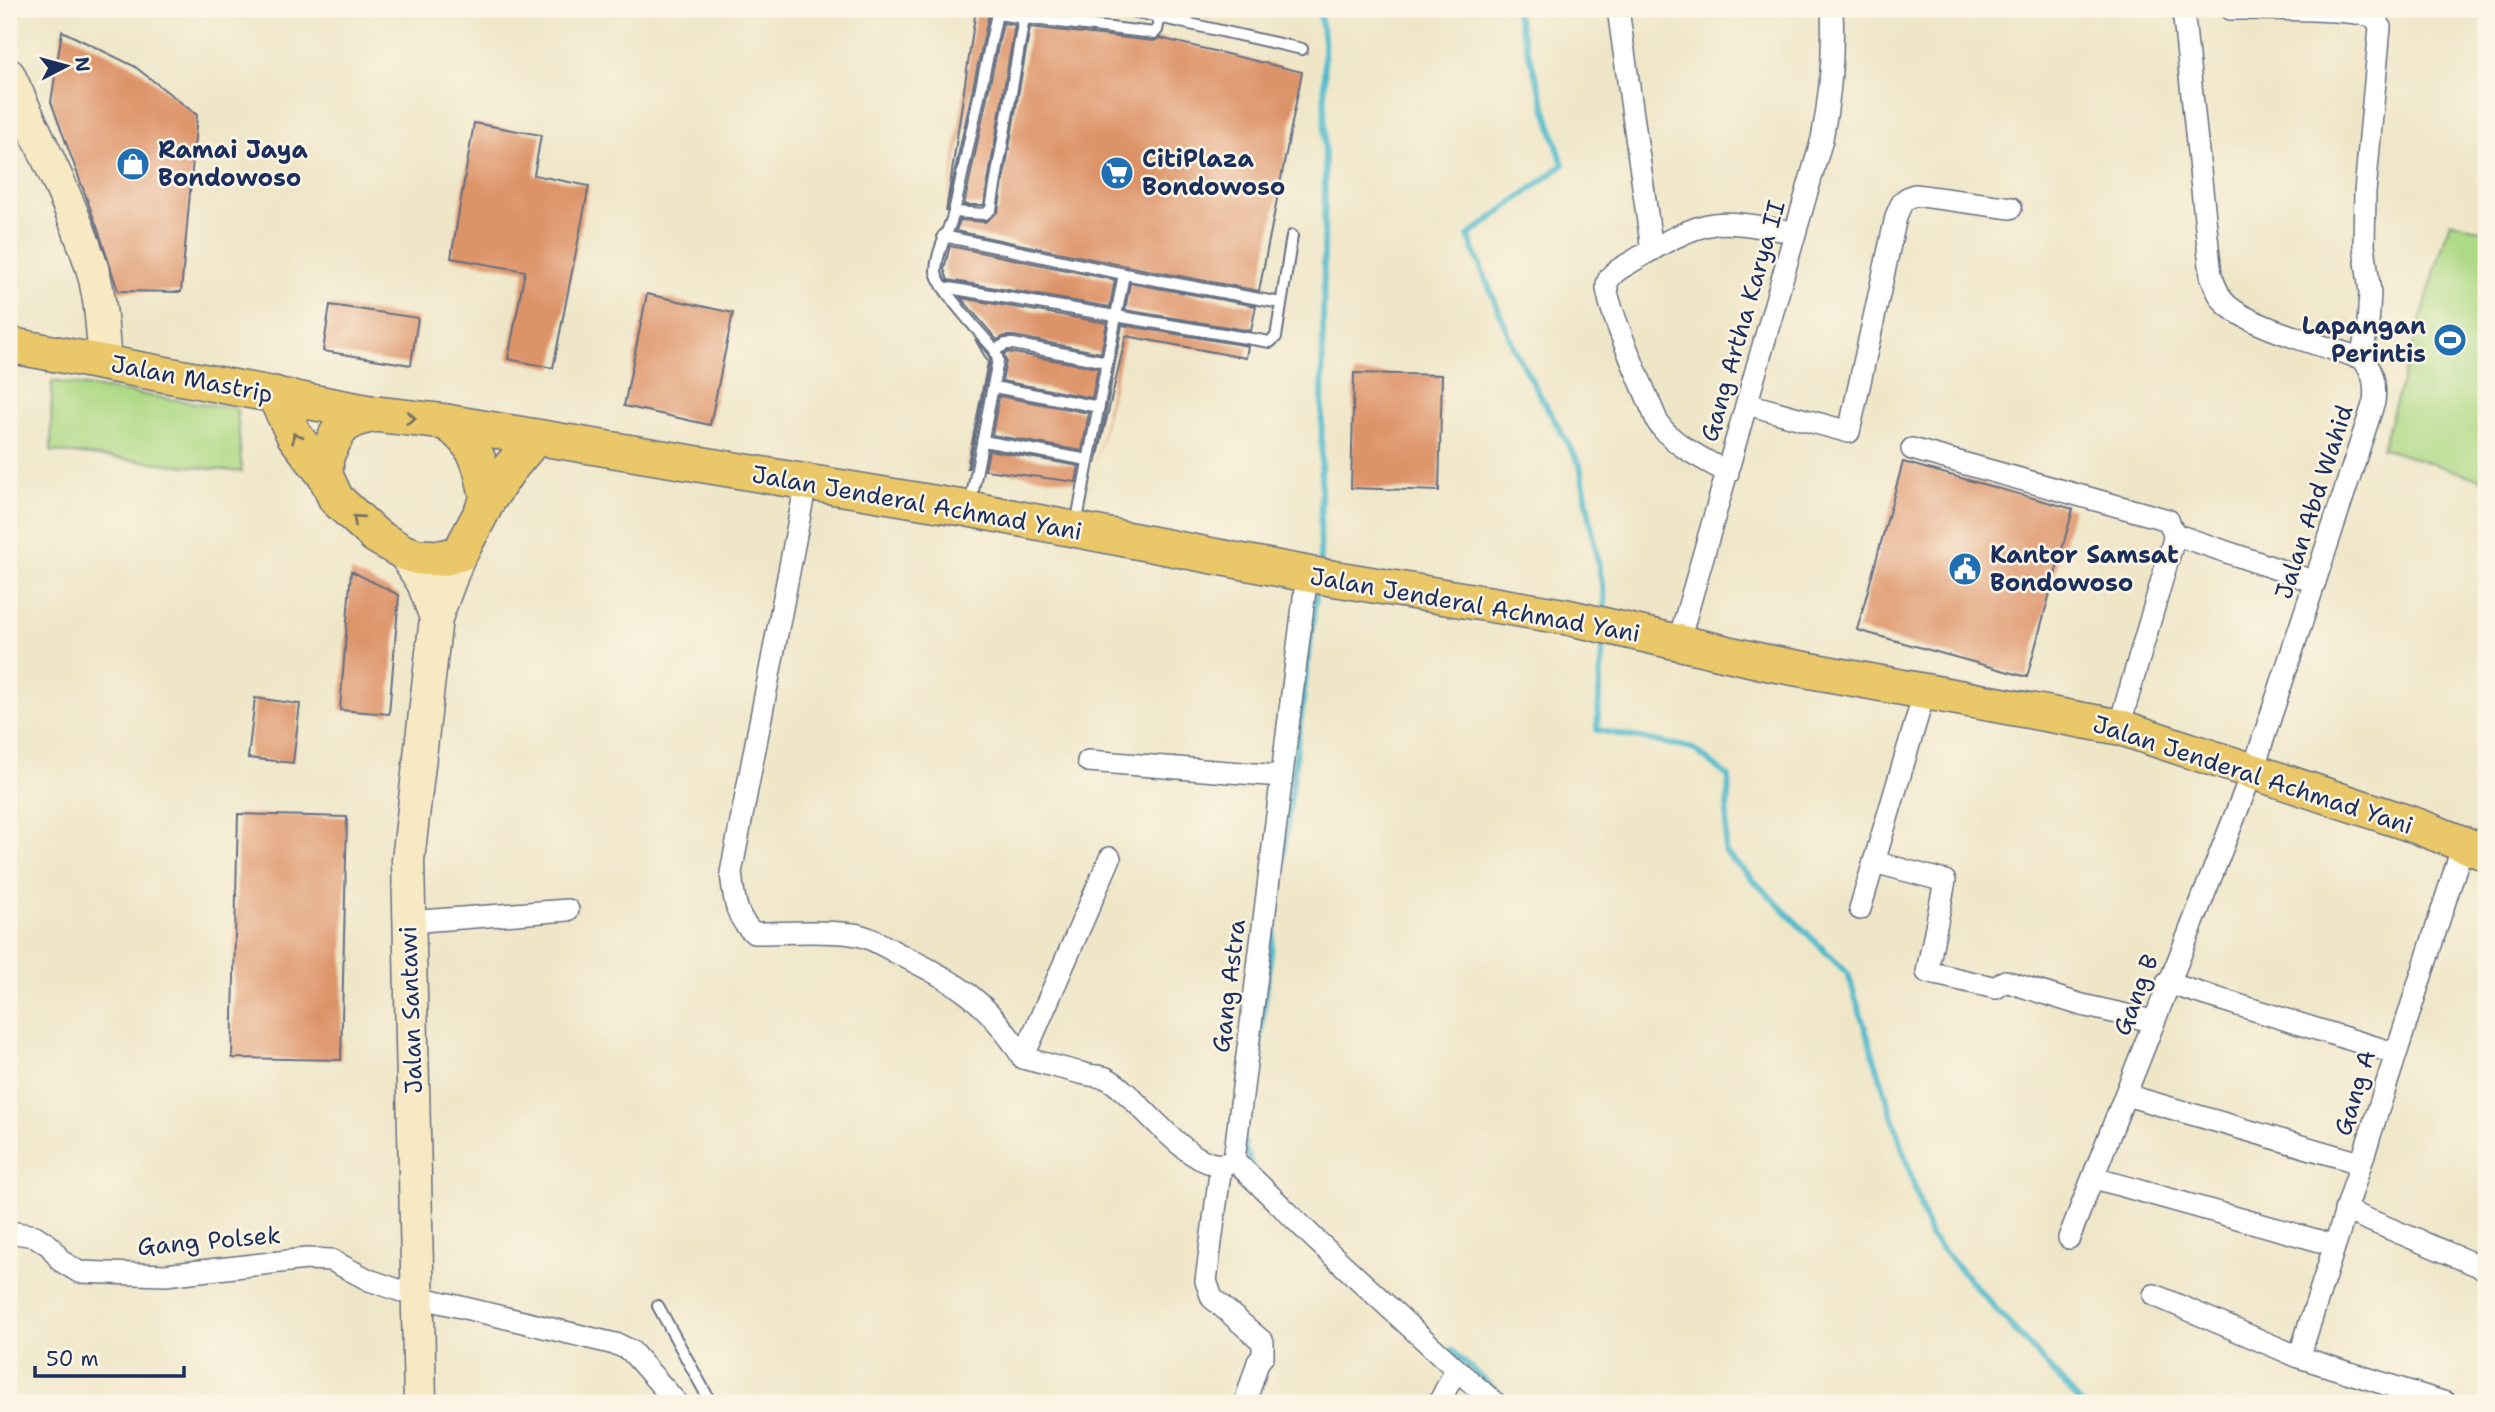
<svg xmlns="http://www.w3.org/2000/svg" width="2495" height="1412" font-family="'Shantell Sans',sans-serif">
<rect width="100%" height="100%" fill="#fcf5e5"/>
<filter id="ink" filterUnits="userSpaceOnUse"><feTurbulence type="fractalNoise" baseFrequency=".0143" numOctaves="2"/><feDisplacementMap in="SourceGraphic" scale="14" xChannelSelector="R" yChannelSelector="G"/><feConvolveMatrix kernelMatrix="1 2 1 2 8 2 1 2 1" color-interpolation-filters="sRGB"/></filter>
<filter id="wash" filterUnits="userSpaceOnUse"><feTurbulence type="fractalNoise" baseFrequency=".00686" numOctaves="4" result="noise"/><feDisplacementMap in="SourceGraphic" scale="28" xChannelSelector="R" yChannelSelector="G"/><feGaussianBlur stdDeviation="1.57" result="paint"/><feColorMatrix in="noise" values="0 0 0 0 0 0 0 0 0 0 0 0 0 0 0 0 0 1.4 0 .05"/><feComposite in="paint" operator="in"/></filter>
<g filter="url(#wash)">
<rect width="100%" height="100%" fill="#efe6c8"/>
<g fill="#aed985" stroke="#648472" stroke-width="2">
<polygon points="2450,221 2486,232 2486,481 2382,448"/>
<polygon points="52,381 237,409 242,472 51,451"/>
</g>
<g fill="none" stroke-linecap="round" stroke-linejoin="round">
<g stroke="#4fb9cb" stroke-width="6">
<polyline points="1319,9 1324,40 1325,173 1320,566"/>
<polyline points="1515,9 1563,165 1468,236 1517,355 1580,465 1605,599 1604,616"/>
<polyline points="1603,637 1597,730 1692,748 1729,777 1725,852 1848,974 1930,1236 2081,1403"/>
<polyline points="1253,1094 1317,588"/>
<polyline points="1245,1143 1244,1147 1252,1166"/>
<polyline points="1451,1350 1510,1403"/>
</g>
</g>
<g id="blocks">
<g fill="#dd9368">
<polygon points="976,9 990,9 946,212"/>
<polygon points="1003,23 1015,25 984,205 964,205"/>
<polygon points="1030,27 1153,41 1160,38 1302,72 1259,291 1126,266 956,231 960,220 985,222 998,211"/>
<polygon points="62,31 134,66 197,115 181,292 118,291 99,232 51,102"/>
<polygon points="474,123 541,135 534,175 589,186 553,368 508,359 525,271 451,258"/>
<polygon points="950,246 1115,280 1110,307 948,280 944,269"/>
<polygon points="1130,283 1256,306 1251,331 1125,310"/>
<polygon points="647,294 733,313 710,425 624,406"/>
<polygon points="961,298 1107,323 1101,353 1014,336 1005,336 997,340"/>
<polygon points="330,305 418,318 411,365 323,351"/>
<polygon points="1122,325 1248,346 1246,358 1126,336 1096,464"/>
<polygon points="975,339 988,354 990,360 969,468 967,468 988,362"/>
<polygon points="1008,352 1098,368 1092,398 1002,381 1006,361 1004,354"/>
<polygon points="1354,373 1442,375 1439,491 1351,488"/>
<polygon points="999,396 1089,413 1082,451 992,435"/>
<polygon points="989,450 1079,466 1076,482 985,470"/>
<polygon points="1903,462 2073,509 2027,677 1857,630"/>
<polygon points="351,571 399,595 389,714 340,710"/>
<polygon points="255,698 300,704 293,763 248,758"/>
<polygon points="238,814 347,817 341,1060 232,1058"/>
</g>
</g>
</g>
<g filter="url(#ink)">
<use href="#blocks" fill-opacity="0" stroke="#656f83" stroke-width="2"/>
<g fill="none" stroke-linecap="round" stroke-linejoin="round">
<defs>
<g id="lane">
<polyline points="1123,9 1302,49"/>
<polyline points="997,14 1024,18"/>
<polyline points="954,212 985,214 991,209 1024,18 1154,33 1157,30 1160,16"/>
<polyline points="943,236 1124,274 1281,303"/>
<polyline points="943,287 1270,342 1276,337 1292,236"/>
<polyline points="995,350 1006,344 1013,344 1107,362"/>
<polyline points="994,387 1099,407"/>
<polyline points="983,441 1088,460"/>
<path d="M 970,506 L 998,360 L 995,350 C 983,336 935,285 936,270 C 937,249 949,232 954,212 L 998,9"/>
<polyline points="1076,525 1124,274"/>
<polyline points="658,1306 711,1403"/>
</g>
<g id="street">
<polyline points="1618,9 1652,250"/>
<path d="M 2231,9 C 2252,9 2363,8 2374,18 C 2376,19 2379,24 2380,27 L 2365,192 L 2364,245 L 2370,293 L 2368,324 L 2361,358"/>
<path d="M 1747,404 L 1849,432 L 1896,217 C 1900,206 1902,198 1915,195 L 2011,208"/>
<polyline points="1912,449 2168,520 2174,534 2173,542 2119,727"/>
<path d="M 1728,473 C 1704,459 1674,446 1658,423 C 1649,400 1604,303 1607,284 C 1609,276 1615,272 1621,268 C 1647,253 1684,228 1714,224 C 1740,221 1769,229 1795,232"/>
<path d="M 806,483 L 731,873 C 734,897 735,918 754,933 C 786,933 820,930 852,934 C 870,936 885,947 901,955 C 959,984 988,1001 1023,1058"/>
<polyline points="2174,534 2315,582"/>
<path d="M 1678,644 L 1822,139 C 1831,94 1834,55 1832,9"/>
<polyline points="1088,761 1281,776"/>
<polyline points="1874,862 1945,881 1927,972 1996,988 2005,981 2082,1005 2153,1021"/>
<polyline points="1860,909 1925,691"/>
<polyline points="408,922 568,910"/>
<polyline points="2167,983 2394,1053"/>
<path d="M 1023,1058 C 1043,1063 1064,1069 1085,1074 C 1092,1076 1100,1076 1106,1078 C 1137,1092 1197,1186 1234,1160 L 1307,574"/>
<polyline points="1023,1058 1110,858"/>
<polyline points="2126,1095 2360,1163"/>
<polyline points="1234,1160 1317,1241 1456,1369 1439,1403"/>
<polyline points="1221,1165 1206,1281 1212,1298 1263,1342 1263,1356 1258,1362 1245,1403"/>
<polyline points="2094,1178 2334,1245"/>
<polyline points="2345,1210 2486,1269"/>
<polyline points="9,1232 35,1236 50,1246 61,1261 79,1272 165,1275 306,1259 331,1260 369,1280 419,1297 619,1345 631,1351 677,1403"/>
<path d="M 2069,1238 L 2253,770 L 2374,402 C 2376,385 2374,370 2361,358 C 2327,347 2250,327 2226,304 C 2218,296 2215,285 2211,275 L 2183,9"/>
<polyline points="2154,1295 2299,1357 2446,1403"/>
<polyline points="2299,1357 2463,845"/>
<polyline points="1456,1369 1495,1403"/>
</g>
<g id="secondary">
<path d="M 9,75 C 36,136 69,197 90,262 C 101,294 102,329 105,363"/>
<polyline points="403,552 423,583 436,618"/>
<polyline points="420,1403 408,860 436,618 460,553"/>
</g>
<g id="primary">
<polyline points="9,345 375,414"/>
<polyline points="274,394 294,435 325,475"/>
<path d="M 446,422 C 478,445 481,464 488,500"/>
<polyline points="536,437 509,469 488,500 460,553 443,558 418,557 403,552 376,536 336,499 325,475 326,456 338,432 346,424 358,418 375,414 446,422 969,509 1307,574 1567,617 1769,663 2119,727 2417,826 2486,853"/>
</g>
</defs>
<use href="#lane" stroke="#656f83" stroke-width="14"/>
<use href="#street" stroke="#656f83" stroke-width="24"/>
<use href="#secondary" stroke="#656f83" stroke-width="35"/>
<use href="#primary" stroke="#656f83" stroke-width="38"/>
<use href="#lane" stroke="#fff" stroke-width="10"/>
<use href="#street" stroke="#fff" stroke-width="21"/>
<use href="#secondary" stroke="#f7e9c3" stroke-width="32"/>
<use href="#primary" stroke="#eac769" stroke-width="35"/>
</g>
<defs><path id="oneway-chevron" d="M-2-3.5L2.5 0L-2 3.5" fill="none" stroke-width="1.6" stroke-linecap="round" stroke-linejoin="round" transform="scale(1.75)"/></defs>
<g stroke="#787363">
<use href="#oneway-chevron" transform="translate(411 418) rotate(7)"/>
<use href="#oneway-chevron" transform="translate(296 437) rotate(-122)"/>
<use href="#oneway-chevron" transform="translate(357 519) rotate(-138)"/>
</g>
</g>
<defs>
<symbol id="shop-disc" viewBox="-11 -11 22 22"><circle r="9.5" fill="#1f6fb2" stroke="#fcf5e5"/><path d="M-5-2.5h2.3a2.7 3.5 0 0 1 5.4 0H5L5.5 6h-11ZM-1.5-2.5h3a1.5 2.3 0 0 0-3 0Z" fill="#fff"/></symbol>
<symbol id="supermarket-disc" viewBox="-11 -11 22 22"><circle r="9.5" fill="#1f6fb2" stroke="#fcf5e5"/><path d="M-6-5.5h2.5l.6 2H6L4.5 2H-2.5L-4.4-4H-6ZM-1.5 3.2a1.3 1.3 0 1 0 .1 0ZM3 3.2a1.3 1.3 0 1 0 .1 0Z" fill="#fff"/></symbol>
<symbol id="stadium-disc" viewBox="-11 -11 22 22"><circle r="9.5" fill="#1f6fb2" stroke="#fcf5e5"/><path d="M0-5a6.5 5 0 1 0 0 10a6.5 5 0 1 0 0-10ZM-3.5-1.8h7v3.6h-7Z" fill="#fff"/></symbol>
<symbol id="civic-disc" viewBox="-11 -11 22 22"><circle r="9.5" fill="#1f6fb2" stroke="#fcf5e5"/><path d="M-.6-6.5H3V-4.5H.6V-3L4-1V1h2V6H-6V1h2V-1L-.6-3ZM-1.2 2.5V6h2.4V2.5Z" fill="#fff"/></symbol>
</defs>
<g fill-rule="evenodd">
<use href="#shop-disc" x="114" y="145" width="38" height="38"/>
<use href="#supermarket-disc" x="1098" y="154" width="38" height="38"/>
<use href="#stadium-disc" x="2431" y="321" width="38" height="38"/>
<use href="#civic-disc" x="1946" y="550" width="38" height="38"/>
</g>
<g text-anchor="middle" stroke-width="5" stroke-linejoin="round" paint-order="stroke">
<g font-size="24" font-weight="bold" fill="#1b2f5e" stroke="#fcf5e5" text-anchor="start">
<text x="158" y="158">Ramai Jaya<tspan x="158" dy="28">Bondowoso</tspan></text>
<text x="1142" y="167">CitiPlaza<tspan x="1142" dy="28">Bondowoso</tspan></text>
<text x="2426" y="334" text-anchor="end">Lapangan<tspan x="2426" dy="28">Perintis</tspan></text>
<text x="1990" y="563">Kantor Samsat<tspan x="1990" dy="28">Bondowoso</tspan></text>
</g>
<g font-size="24" fill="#1b2f5e" stroke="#fcf5e5">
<text transform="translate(1743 321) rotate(-74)" y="8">Gang Artha Karya II</text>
<text transform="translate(192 379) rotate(11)" y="8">Jalan Mastrip</text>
<text transform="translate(2314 502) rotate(-72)" y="8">Jalan Abd Wahid</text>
<text transform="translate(917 503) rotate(10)" y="8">Jalan Jenderal Achmad Yani</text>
<text transform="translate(1475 605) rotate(10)" y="8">Jalan Jenderal Achmad Yani</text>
<text transform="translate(2253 775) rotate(18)" y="8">Jalan Jenderal Achmad Yani</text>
<text transform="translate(1229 986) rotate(-83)" y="8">Gang Astra</text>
<text transform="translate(2136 995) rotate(-69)" y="8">Gang B</text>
<text transform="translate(411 1010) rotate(-92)" y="8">Jalan Santawi</text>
<text transform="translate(2355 1093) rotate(-73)" y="8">Gang A</text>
<text transform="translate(209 1241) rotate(-5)" y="8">Gang Polsek</text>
</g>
</g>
<rect width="2495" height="1412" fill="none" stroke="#fcf5e5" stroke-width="35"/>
<g transform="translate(66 66) rotate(84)" stroke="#fcf5e5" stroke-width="5" paint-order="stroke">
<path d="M0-5L12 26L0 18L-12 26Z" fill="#1b2f5e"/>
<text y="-10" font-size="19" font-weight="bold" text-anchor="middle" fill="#1b2f5e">N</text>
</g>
<path d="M35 1366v10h149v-10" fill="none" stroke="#1b2f5e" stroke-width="3.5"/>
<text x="46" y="1366" font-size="21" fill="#1b2f5e" stroke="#fcf5e5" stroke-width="5" paint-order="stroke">50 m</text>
</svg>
